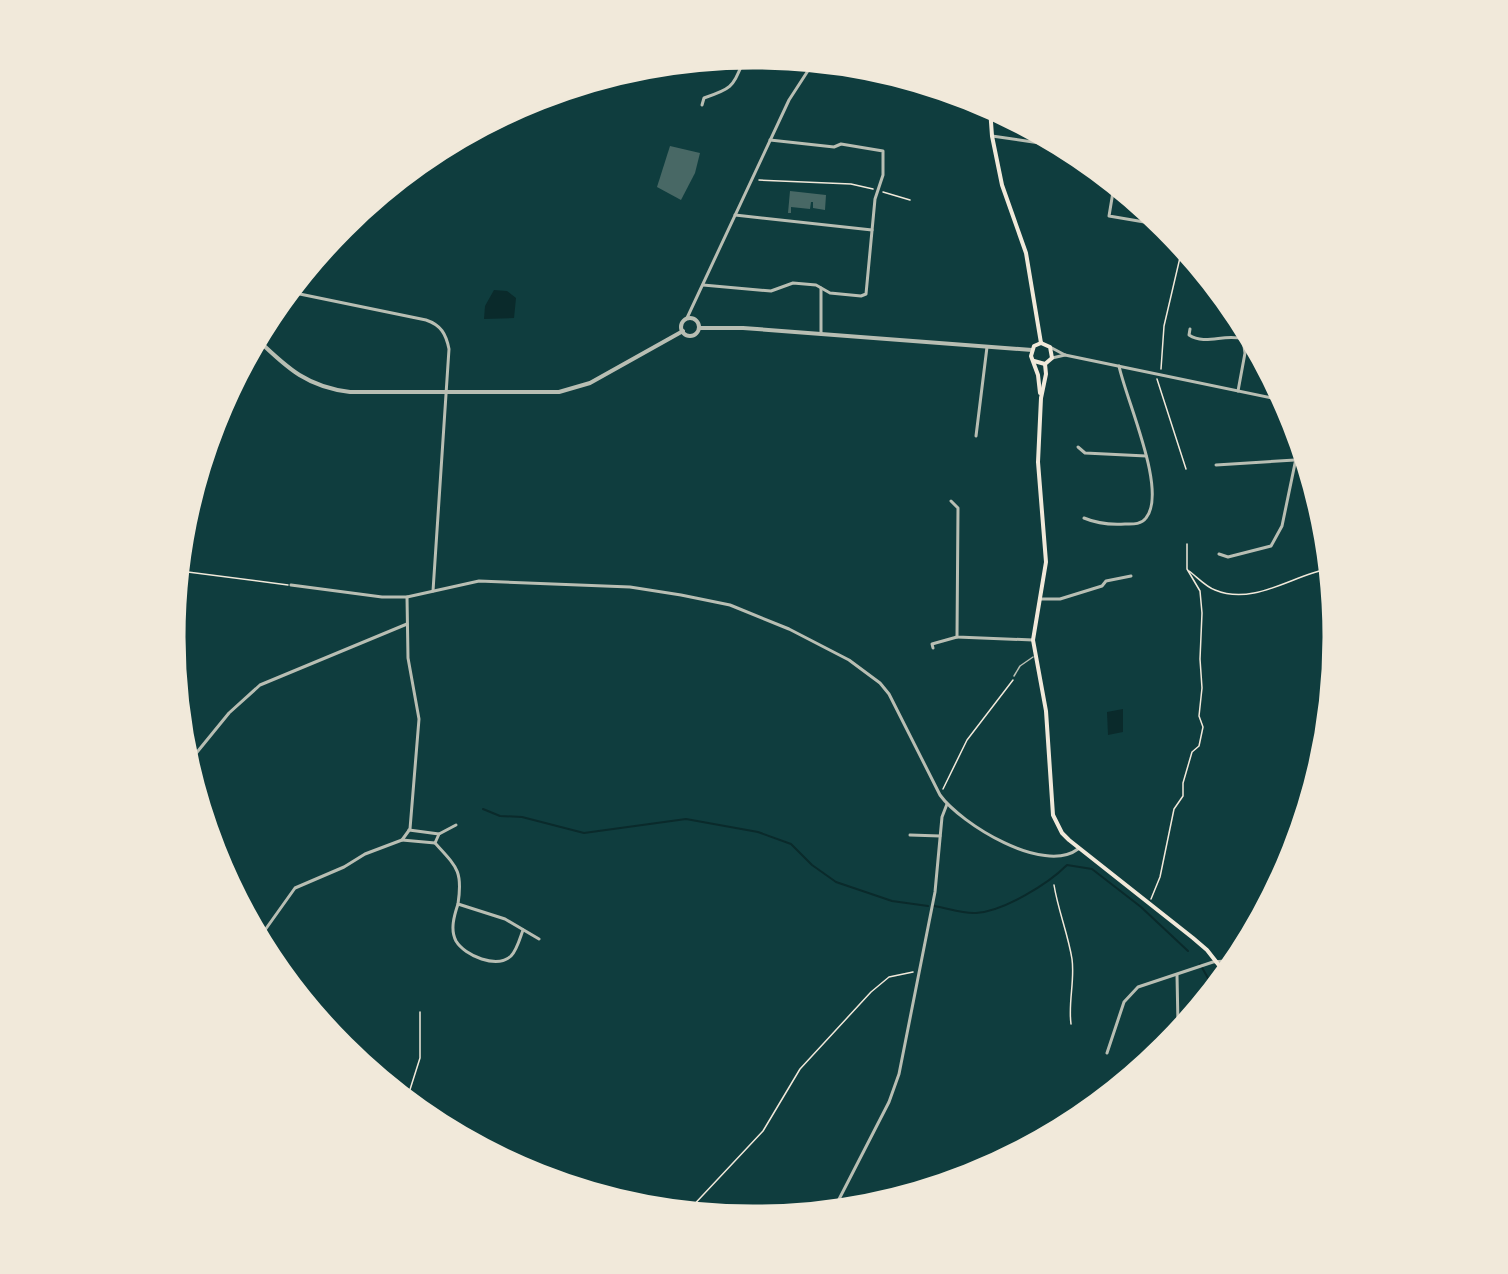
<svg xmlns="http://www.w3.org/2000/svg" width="1508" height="1274" font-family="Arial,sans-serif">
<rect width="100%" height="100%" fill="#0f3d3e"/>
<g fill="#0a2a2b">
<polygon points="494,290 507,291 516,298 514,318 484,319 485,306"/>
<polygon points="1123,709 1123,732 1108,735 1107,712"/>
</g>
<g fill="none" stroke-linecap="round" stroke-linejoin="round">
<g stroke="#0a2a2b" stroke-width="2">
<polyline points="483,809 500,816 522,817 584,833 686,819 758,832 791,844 812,865 836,882 892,901 928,906"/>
<path d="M 934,906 C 947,908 963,914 976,913 C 1004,911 1048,884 1067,865 L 1092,869 L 1141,907 L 1188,951"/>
<polyline points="1200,964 1213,987"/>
</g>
</g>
<g fill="#486865">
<polygon points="670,146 700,153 695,173 681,200 657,187"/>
<polygon points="790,191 826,195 825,210 813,208 813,202 811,202 810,209 791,207 791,213 788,213"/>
</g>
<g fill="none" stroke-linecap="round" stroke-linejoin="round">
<g stroke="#f1e9da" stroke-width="1.5">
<polyline points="759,180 851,184 873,189"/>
<polyline points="883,192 910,200"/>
<polyline points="1161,369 1164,326 1182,249"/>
<polyline points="1157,379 1186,469"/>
<polyline points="180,571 288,585"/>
<path d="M 1189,571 C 1197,577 1206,587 1215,590 C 1253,606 1292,576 1327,569"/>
<polyline points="943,789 967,740 1013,680"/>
<path d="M 1054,885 C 1058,910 1068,934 1072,959 C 1075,981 1068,1002 1071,1024"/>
<polyline points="1151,899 1160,877 1174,809 1183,796 1183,783 1192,752 1199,746 1203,727 1199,716 1202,688 1200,659 1202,613 1200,591 1187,569 1187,544"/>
<polyline points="407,1099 420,1058 420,1012"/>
<polyline points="688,1211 763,1131 800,1069 871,992 889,977 913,972"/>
</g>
<polyline stroke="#b8beb3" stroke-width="1.5" points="1014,676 1020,666 1033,657"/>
<g stroke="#b8beb3" stroke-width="3">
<path d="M 702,105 L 704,98 C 734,88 732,87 745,58"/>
<polyline points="992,136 1060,146"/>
<polyline points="1114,186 1109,216 1162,225"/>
<polyline points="735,215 872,230"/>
<polyline points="703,285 771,291 793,283 816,285 830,293 861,296 866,294 875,199 883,175 883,151 841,144 834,147 770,140"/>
<path d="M 290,292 L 426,320 C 441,325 446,334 449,349 L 433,591"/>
<polyline points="687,318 789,100 813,63"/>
<path d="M 1190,329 L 1189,335 C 1206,346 1224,333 1243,339 L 1245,353 L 1238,391"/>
<polyline points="821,334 821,288"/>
<polyline points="1050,347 1065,355 1282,400"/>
<polyline points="1052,358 1065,355"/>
<polyline points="976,436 987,347"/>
<polyline points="1078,447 1085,453 1146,456"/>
<polyline points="1216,465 1295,460"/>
<polyline points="951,501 958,508 957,637 1033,640"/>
<path d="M 1084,518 C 1098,524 1110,525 1125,524 C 1132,524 1141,525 1146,518 C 1168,491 1126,400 1119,366"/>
<polyline points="1219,554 1228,557 1271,546 1282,526 1299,444"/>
<path d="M 291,585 L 382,597 L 407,597 L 479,581 L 630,587 L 681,595 L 730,605 L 789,629 L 849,660 L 880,683 L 889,694 L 940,795 C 961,824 1044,875 1078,849"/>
<polyline points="1041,599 1060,599 1102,586 1106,581 1131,576"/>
<polyline points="933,648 932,644 957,637"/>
<polyline points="189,762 229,713 260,685 407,624"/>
<polyline points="409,830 439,834"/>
<polyline points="910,835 940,836"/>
<path d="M 402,840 L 435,843 C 457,867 463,871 458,904 L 505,919 L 539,939"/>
<polyline points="435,843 439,834 456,825"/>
<path d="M 458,904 C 454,916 450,930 456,941 C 465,956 497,969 511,956 C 517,950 520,938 523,930"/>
<polyline points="260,937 295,888 344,867 365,854 402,840 410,829 419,719 408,658 407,597"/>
<polyline points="1177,975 1178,1025"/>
<polyline points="1107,1053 1124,1002 1138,987 1213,962 1236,960"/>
<polyline points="834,1209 889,1102 899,1074 935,892 942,817 947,804"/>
</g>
<g stroke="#b8beb3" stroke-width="4">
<circle cx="690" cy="327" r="9"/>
<polyline points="699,328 743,328 1032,350"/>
<path d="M 258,340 C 288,369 308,387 350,392 L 559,392 L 590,383 L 683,331"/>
</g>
<g stroke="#f1e9da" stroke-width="4">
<polyline points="990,108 992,136 1002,185 1026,253 1041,343"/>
<polyline points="1034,361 1045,364 1052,358 1050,347 1041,343"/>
<polyline points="1045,364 1046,374 1041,398 1038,462 1046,562 1033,640 1046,711 1053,815 1062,833 1069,840 1193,938 1207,950 1225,973"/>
<polyline points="1040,393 1038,375 1031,356 1034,346 1041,343"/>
</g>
</g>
<path d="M0 0H1508V1274H0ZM753 68H755A569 569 0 0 1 1324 637V637A569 569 0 0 1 755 1206H753A569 569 0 0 1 184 637V637A569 569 0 0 1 753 68Z" fill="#f1e9da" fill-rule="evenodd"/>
<path fill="none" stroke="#f1e9da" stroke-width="3" d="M753 68H755A569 569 0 0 1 1324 637V637A569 569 0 0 1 755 1206H753A569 569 0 0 1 184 637V637A569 569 0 0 1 753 68Z"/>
</svg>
